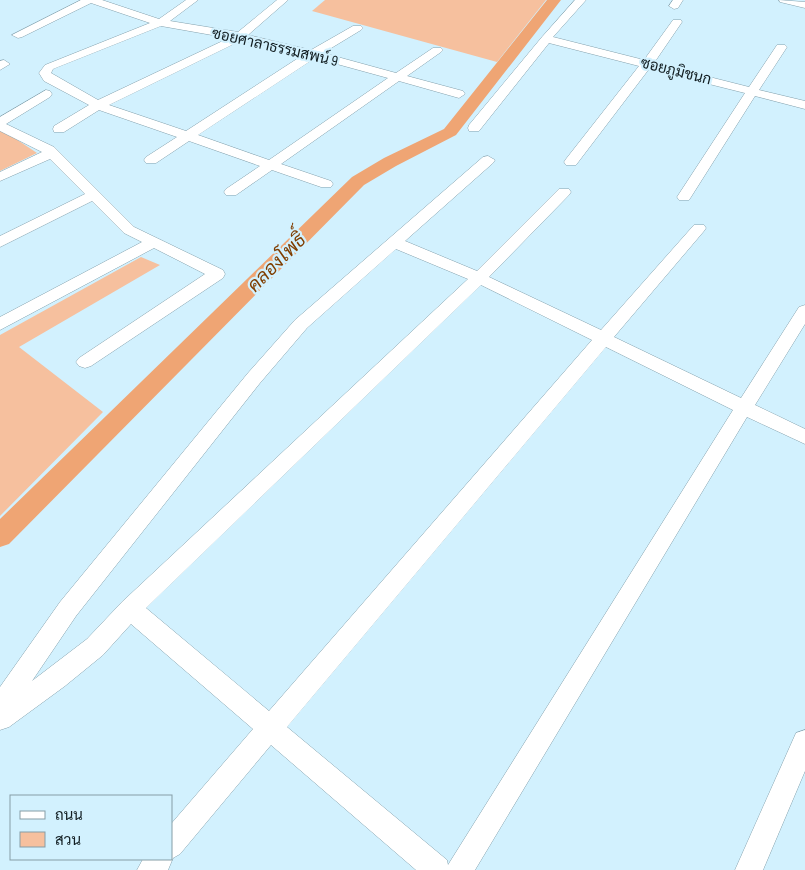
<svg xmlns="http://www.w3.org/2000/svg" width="805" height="870" font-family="'Sofia Sans Condensed',Sarabun,sans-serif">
<rect width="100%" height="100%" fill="#d2f1fe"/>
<g fill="#f6c09e">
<polygon points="325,0 546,0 497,62 312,11"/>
<polygon points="0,131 4,131 37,153 0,171"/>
<polygon points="141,257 160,265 19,347 103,412 0,516 0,335"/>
</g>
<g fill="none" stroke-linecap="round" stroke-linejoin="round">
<polygon fill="#efa574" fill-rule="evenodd" points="547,0 561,0 456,135 396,166 364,185 9,544 0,547 0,519 352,177 384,158 444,129"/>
<defs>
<g id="street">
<path d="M 81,0 L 102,0 L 159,19 L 186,0 L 198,0 L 170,21 L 238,32 L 277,0 L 288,0 L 248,35 L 311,50 L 353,26 L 361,26 L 363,28 L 361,30 L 323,53 L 396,73 L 433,48 L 441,48 L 443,50 L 441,52 L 407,76 L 463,91 L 465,94 L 459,98 L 399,81 L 281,164 L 331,181 L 333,184 L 331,187 L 321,187 L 272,170 L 236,195 L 226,195 L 224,192 L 226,189 L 260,166 L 189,141 L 156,163 L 146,163 L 144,160 L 146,157 L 177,137 L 99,110 L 64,132 L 54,132 L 53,129 L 54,126 L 89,105 L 44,81 L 39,73 L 45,65 L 150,23 L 91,3 L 22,37 L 18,38 L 12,35 ZM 161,26 L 229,38 L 98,100 L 51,73 L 53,69 ZM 242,40 L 303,55 L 186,131 L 109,105 ZM 315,58 L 388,78 L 269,160 L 198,135 Z"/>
<polygon points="575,0 586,0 553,37 644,60 673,20 681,20 682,22 654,63 749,87 777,45 785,45 787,47 759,90 805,101 805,109 755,96 691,197 689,200 679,200 677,197 745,93 649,69 576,165 566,165 564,162 566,159 639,66 549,43 479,131 469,131 468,128 469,125 542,37"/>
<polygon points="673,0 683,0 678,8 674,9 669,6"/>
<polygon points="779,0 805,2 805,8 780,2"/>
<polygon points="4,60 10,64 0,70 0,61"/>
<polygon points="46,90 50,91 52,94 50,97 6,124 54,147 134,227 223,270 225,274 223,278 91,366 85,368 79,366 76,362 79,358 205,274 154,248 0,330 0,317 142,242 124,233 92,201 0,247 0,236 85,194 50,159 0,181 0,172 42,152 0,131 0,117"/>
<path d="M 488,156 L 495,160 L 493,163 L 405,241 L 477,271 L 559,189 L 569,189 L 571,192 L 569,195 L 489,277 L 601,330 L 694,225 L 704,225 L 706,228 L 704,231 L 614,337 L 741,398 L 799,307 L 805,305 L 805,324 L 755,405 L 805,429 L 805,444 L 747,417 L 475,870 L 416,870 L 271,745 L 180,854 L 173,858 L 168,870 L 137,870 L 143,859 L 171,859 L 171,824 L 253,729 L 131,624 L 103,655 L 65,686 L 9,727 L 0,730 L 0,687 L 60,602 L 248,373 L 295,320 L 483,157 ZM 396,249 L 468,279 L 122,602 L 87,639 L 32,681 L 76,616 L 260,383 L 307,328 ZM 481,285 L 592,340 L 269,711 L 146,608 ZM 606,347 L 733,410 L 448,865 L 447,860 L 287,727 Z"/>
<polygon points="805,730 805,771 763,870 735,870 796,733"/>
</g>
</defs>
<use href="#street" stroke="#84a1ad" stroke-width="1"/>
<use href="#street" fill="#fff" fill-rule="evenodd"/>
</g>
<g text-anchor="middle" stroke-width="4.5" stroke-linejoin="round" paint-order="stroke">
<g font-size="15" fill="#121e22" stroke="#d2f1fe">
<text transform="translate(275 47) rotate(13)" y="5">ซอยศาลาธรรมสพน์ 9</text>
<text transform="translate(676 71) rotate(14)" y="5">ซอยภูมิชนก</text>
</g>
<g font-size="19" font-style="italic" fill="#7f3d00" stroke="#d2f1fe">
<text transform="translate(276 262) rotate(-45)" y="7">คลองโพธิ์</text>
</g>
</g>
<rect x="10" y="795" width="162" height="65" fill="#d2f1fe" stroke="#859da6"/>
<rect x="20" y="811" width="25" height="8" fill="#ffffff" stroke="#859da6"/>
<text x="55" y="820" font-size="15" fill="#121e22">ถนน</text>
<rect x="20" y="832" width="25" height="15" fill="#f6c09e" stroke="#859da6"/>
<text x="55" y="845" font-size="15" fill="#121e22">สวน</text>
</svg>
